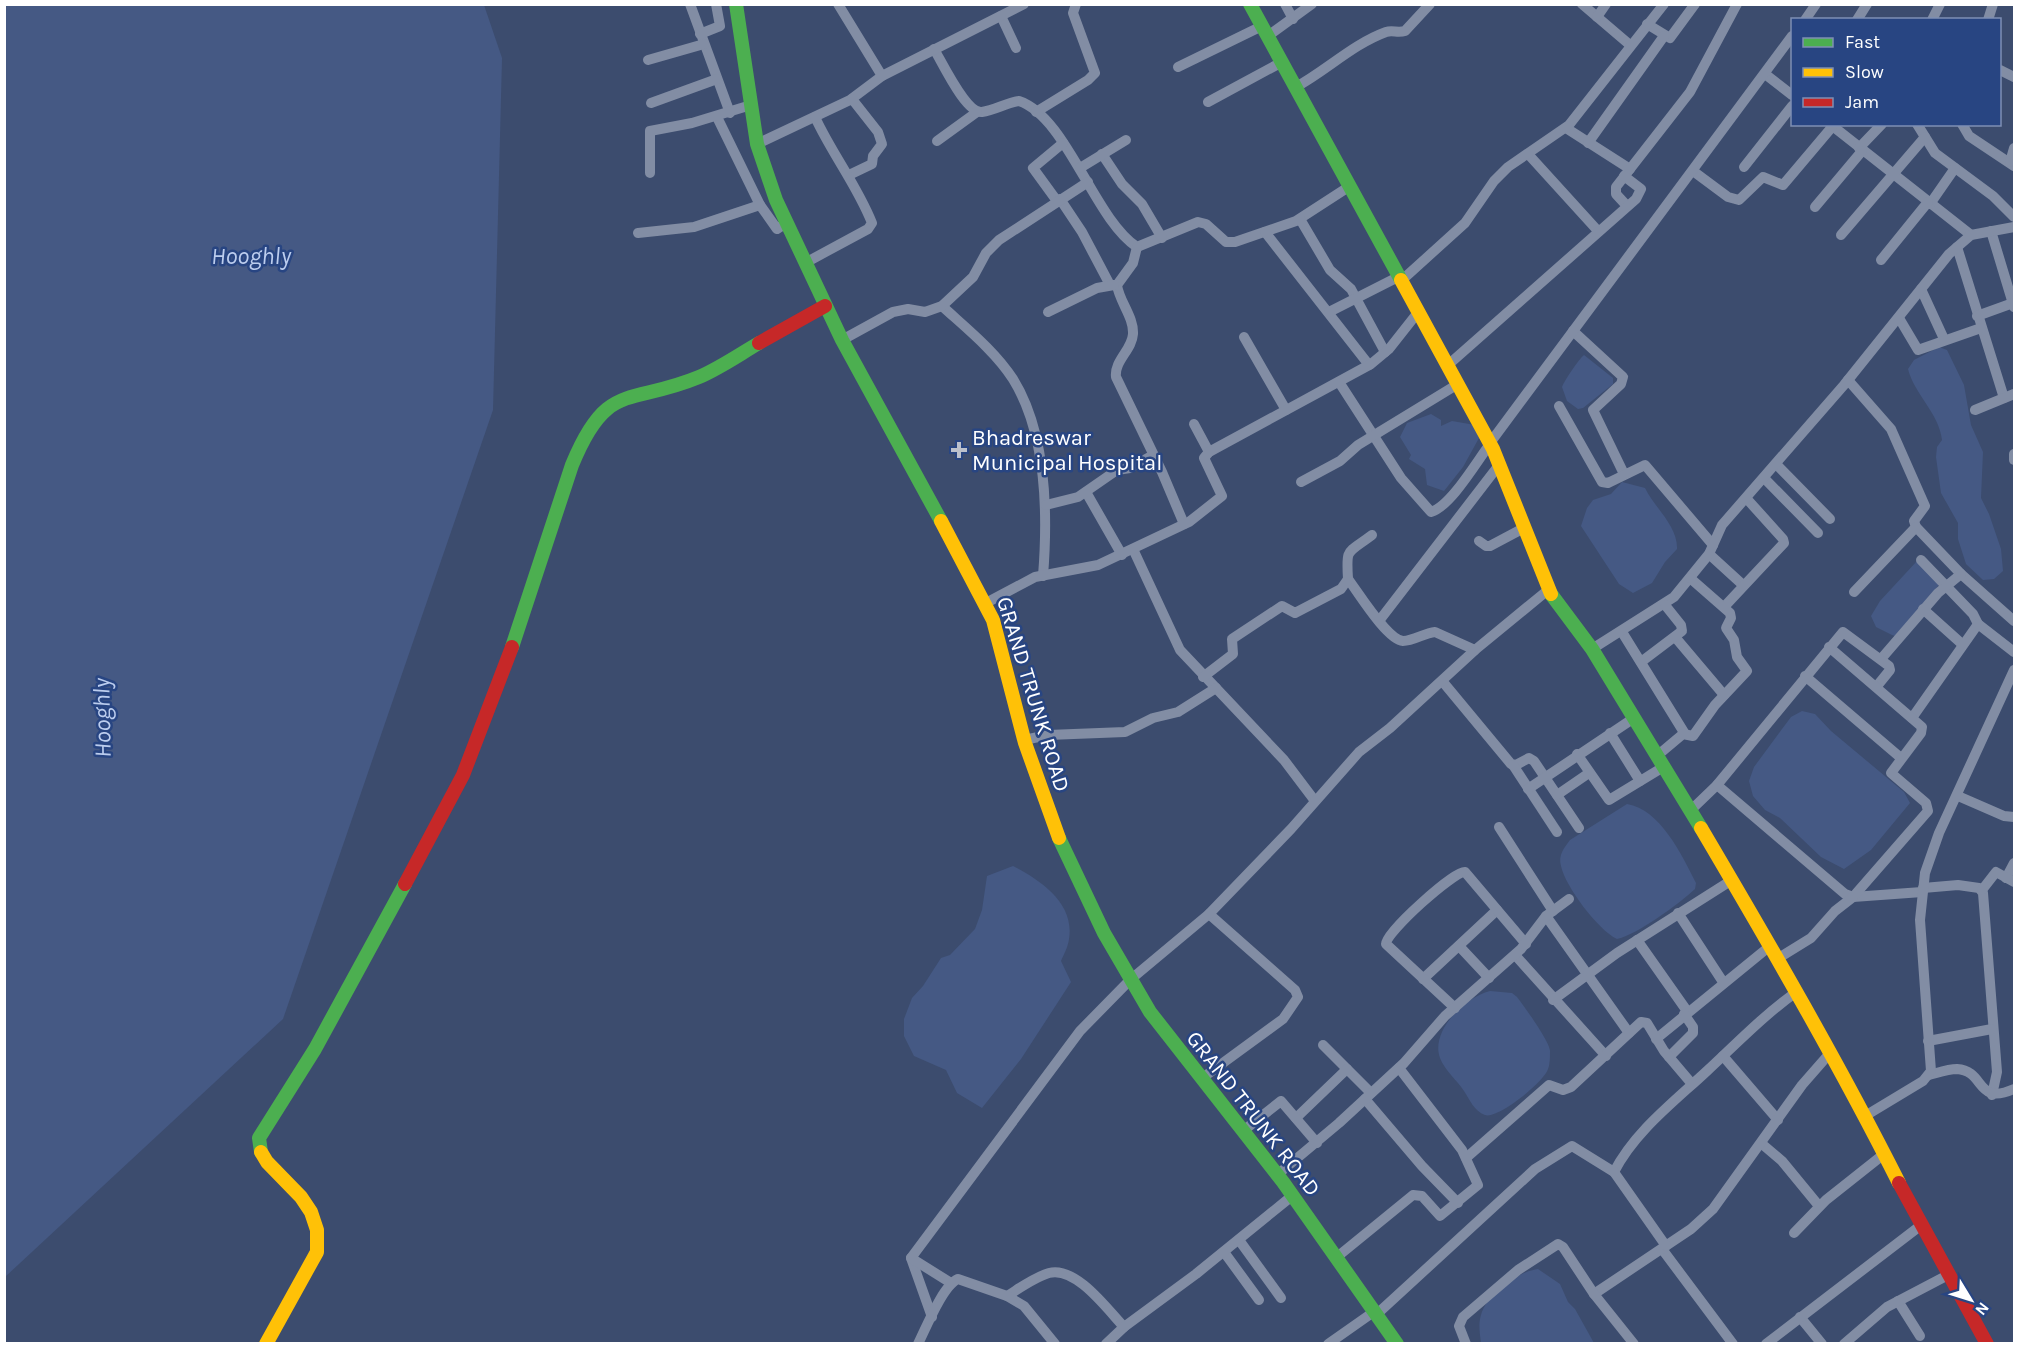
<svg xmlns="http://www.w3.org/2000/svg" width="2019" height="1348" font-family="Karla,sans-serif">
<rect width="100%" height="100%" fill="#3c4c6e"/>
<g fill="#455984">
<polygon points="5,4 484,5 502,58 493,410 283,1019 5,1277"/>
<path d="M 1939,347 L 1947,350 L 1964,385 L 1971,425 L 1983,452 L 1981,498 L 1989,514 L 2001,549 L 2003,571 L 1994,579 L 1983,580 L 1966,564 L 1958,539 L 1958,523 L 1941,493 L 1936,457 L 1937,447 L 1942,440 C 1939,413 1914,394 1908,369 L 1914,360 Z"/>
<path d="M 1584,355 L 1613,378 L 1613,384 L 1583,408 L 1578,409 L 1567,401 L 1562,387 C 1564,381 1579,359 1584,355 Z"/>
<polygon points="1431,414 1441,420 1441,426 1452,421 1475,425 1479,438 1463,467 1444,491 1427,485 1425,469 1409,459 1411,455 1400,437 1407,423"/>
<path d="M 1622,482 L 1645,488 C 1654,507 1678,526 1677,549 L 1665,562 L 1652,583 L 1633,593 L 1619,584 L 1581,526 L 1587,508 L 1593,500 L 1611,494 Z"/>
<polygon points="1917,561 1939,585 1895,636 1892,635 1876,627 1871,616 1880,601"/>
<polygon points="1802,711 1815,714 1831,731 1904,792 1910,803 1871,850 1844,869 1821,857 1780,818 1765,810 1753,796 1749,781 1754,767 1782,729 1791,717"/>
<path d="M 1627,804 C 1660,809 1682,855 1696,883 L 1695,889 C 1680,903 1637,935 1617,939 C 1598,930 1565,886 1561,866 C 1558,855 1564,848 1570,840 Z"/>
<path d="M 1013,866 C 1040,880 1075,903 1069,939 C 1068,947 1064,954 1061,961 L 1071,982 L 1021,1059 L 982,1108 L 957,1093 L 946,1070 L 914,1056 L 904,1036 L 904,1019 L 912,998 L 923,986 L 941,958 L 950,955 L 975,929 L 982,910 L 987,876 Z"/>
<path d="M 1490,991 L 1512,993 L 1517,997 C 1524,1006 1550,1042 1550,1051 C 1550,1056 1550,1065 1548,1069 C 1544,1082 1497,1120 1485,1115 C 1474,1111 1470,1100 1464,1091 C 1457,1080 1445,1071 1440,1058 C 1430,1031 1465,997 1490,991 Z"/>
<path d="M 1538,1269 L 1560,1284 L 1568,1302 L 1575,1309 L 1594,1343 L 1481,1343 C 1480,1334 1478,1324 1481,1315 C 1487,1294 1516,1272 1538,1269 Z"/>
</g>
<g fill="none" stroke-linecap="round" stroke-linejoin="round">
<g stroke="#828da4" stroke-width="10">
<polyline points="690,4 730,113"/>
<polyline points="838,4 882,76"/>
<polyline points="1285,4 1293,19"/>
<polyline points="1582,4 1630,45"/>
<polyline points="1001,16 1016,48"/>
<polyline points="1597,17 1606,4"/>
<polyline points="1805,20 1816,4"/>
<polyline points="1857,20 1867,4"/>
<polyline points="1932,20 1940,4"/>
<polyline points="1988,20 1993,4"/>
<polyline points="1647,24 1670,38 1695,4"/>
<polyline points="700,34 720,26 716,4"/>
<polyline points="1268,36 1312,4"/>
<path d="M 934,49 C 942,62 966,114 982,112 C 995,110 1006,103 1019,101 C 1067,117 1094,219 1137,247 L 1198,222 L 1206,224 L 1226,242 L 1235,242 L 1296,221 L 1350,186"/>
<polyline points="648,60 704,44"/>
<polyline points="1178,67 1262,26"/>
<polyline points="2000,70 2014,77"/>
<polyline points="1765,74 1792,95"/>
<path d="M 1296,87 C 1327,70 1353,44 1386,32 C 1392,30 1398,33 1405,31 L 1430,4"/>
<polyline points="1208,102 1282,62"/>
<polyline points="651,103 717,79"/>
<polyline points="1036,112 1088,80 1095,73 1073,13 1076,4"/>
<polyline points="717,117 760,205"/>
<polyline points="1830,124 1971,235"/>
<polyline points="1917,124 1935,153 1993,196 2014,217"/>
<polyline points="1962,124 1969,136 2014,166"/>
<polyline points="1566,128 1630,169"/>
<polyline points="937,141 977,112"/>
<polyline points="1588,143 1664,36"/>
<polyline points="757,144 850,100 882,76 1024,4"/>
<polyline points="1859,148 1882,124"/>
<polyline points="1102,154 1122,184 1142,204 1162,238"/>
<polyline points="1528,154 1598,231"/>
<polyline points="2010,162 2014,148"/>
<polyline points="1744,167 1792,106"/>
<polyline points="1080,168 1126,140"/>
<polyline points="1693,171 1728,197 1739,200 1763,177 1783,185 1832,127"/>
<polyline points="650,173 650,131 692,123 751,105"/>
<polyline points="849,175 872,164 873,156 882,144 878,132 852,99"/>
<polyline points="1060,199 1082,232 1110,285"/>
<polyline points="1057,201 1033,168 1063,143"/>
<polyline points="1930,204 1955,168"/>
<polyline points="1627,206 1616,194 1616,187 1690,92 1737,4"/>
<polyline points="1815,207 1862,151"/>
<polyline points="1300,219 1330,270 1351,289 1385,352"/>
<polyline points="1991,231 2014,307"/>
<polyline points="1265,232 1369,365"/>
<polyline points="638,233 694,227 760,205 777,229 786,223"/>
<polyline points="1841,235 1925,137"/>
<path d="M 1137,247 L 1133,263 L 1117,285 C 1119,301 1134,317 1133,334 C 1132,350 1114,361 1116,377 L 1162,472 L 1184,524"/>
<polyline points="1957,247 2004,398"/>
<polyline points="1881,260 1928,202"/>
<path d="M 805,263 L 868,229 L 872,223 C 857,185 832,154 815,117"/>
<polyline points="1402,280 1465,223 1494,181 1508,167 1569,125 1664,4"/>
<polyline points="1921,289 1944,339"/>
<path d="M 942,306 C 966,328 995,351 1013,379 C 1047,434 1048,513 1043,576"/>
<polyline points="1048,312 1097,288 1114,285"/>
<polyline points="1329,312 1400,276"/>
<polyline points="1977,316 2013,303"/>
<polyline points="1899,318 1918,350 1981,328"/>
<polyline points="1573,331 1623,377 1621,384 1593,410 1624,474"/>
<polyline points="1244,337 1286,410"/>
<polyline points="842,340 893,312 908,309 925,312 942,306 973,277 986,253 999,240 1088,182"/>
<polyline points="1448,365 1636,199 1641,189 1624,176"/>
<polyline points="1848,380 1891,429 1925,506 1914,521 1916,527 1961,574 2014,621"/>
<path d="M 1339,382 L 1401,478 L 1431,512 C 1451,506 1477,461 1490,444"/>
<polyline points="1559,406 1602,482 1608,483 1645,465 1713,545"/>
<polyline points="1975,410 2014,394"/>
<polyline points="1194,424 1209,452"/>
<polyline points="1490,443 1792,36"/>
<polyline points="2014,454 2014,460"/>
<polyline points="1776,464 1830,519"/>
<polyline points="1765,479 1818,533"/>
<polyline points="1301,482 1340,461 1358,445 1458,384"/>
<polyline points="1086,492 1122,555"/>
<polyline points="1046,505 1078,497 1117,470 1130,468 1153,455"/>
<polyline points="1479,541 1486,546 1490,546 1522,529"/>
<polyline points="1133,549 1180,650 1284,760 1315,801"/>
<polyline points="1709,554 1743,585"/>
<polyline points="1921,560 1973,614 1978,624"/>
<path d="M 1348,579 C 1358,592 1387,640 1403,641 C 1414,641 1424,633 1435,632 L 1475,650"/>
<polyline points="1854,592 1916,527"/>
<polyline points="986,603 1035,577 1098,565 1189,522 1222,496 1204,458 1209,452 1371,364 1389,349 1419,311"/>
<polyline points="1724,607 1784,543 1783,539 1747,499"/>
<polyline points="1923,609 1962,644"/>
<polyline points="1379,621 1499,465"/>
<polyline points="1622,632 1685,734"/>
<polyline points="1675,637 1724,695"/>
<polyline points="1592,649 1674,597 1709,554 1722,525 1844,385 1949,254 1971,235 2014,227"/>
<polyline points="1881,659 1938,593 1961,574"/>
<polyline points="1641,662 1682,631 1681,625 1665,605"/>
<polyline points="1805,676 1901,758"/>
<path d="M 1203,677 L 1233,654 L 1232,639 L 1282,606 L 1295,613 L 1341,589 L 1348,579 C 1346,547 1347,554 1372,535"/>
<polyline points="1443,682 1511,764 1516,765 1529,758 1534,761 1579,828"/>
<polyline points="1912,718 1978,624 2014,652"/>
<polyline points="1610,733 1640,781"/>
<polyline points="1024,740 1048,735 1125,732 1153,718 1178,712 1216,688"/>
<polyline points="1577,754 1609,800 1665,766"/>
<polyline points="1658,755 1683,734 1693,736 1715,705 1747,671 1737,657 1734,640 1726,628 1731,618 1730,613 1690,578"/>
<polyline points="1513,765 1557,832"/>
<polyline points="1717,785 1845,894 1853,897 1922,892"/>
<polyline points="1528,789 1634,718"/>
<polyline points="1557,795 1589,773"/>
<polyline points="1958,796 2004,816 2014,817"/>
<polyline points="1691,810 1717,785 1843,632 1889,666 1890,670 1877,686"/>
<polyline points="1499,827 1553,911"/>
<polyline points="2006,878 2014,863"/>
<polyline points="1923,888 1958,885 1979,888 1983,893 1997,1072 1992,1095"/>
<polyline points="1982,890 1996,872 2014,882"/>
<polyline points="1678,913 1723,982"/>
<polyline points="1546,916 1629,1033"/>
<polyline points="1637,940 1687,1011"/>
<polyline points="1459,946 1489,978"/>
<polyline points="1515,955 1606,1056"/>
<polyline points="1777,959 1811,938 1835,911 1853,897 1928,811 1926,803 1891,773 1921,733 1922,727 1829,647"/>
<polyline points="1423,979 1497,910"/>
<polyline points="1553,1000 1617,953 1732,880"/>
<path d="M 1455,1008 L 1386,944 C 1386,932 1454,871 1465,872 L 1526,944"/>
<polyline points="1656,1039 1770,946"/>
<polyline points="1928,1041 1992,1029"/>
<polyline points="1323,1045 1371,1093"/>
<polyline points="1723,1056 1778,1120"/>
<polyline points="1669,1057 1693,1033 1693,1027 1684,1014"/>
<path d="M 1929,1075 C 1937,1073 1948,1069 1957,1069 C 1986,1071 1975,1106 2014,1089"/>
<polyline points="1201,1079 1283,1019 1298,997 1295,990 1209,914"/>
<polyline points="1365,1099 1422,1166 1458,1203"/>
<polyline points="1865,1116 1923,1081 1931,1071 1920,920 1925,873 1939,833 2014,670"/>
<polyline points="1296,1118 1347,1069"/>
<polyline points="1243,1131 1281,1101 1317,1143"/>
<polyline points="1762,1144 1782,1161 1819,1206"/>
<polyline points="1466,1158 1549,1085 1563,1090 1571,1087 1641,1022 1647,1023 1664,1051 1692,1084"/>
<path d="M 1614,1172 C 1635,1131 1675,1101 1708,1070 C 1737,1043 1763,1016 1795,993"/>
<polyline points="1277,1175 1339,1123 1404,1063 1445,1016 1521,949 1546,916 1569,899"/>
<polyline points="1794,1233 1826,1200 1884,1154"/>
<polyline points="1239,1240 1281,1298"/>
<polyline points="1662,1249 1733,1344"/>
<polyline points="1224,1252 1259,1300"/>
<polyline points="1337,1257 1413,1195 1422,1196 1440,1216 1478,1185 1462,1150 1399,1068"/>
<polyline points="911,1258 932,1317"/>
<polyline points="951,1283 911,1258 1080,1031 1130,980 1209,914 1291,829 1359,752 1390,728 1475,650 1548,590"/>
<polyline points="1594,1294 1691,1229 1713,1209 1802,1085 1830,1053"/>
<path d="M 1007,1296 C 1020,1288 1035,1277 1049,1273 C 1076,1266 1107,1309 1124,1327"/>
<polyline points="1898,1301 1920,1336"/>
<polyline points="1377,1314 1535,1169 1572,1146 1614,1172 1666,1246"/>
<polyline points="1800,1317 1822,1344"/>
<path d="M 918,1344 C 926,1328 943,1285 958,1279 L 1007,1296 L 1024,1306 L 1055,1344"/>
<polyline points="1106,1344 1124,1327 1196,1274 1292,1196"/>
<polyline points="1328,1344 1375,1311"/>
<polyline points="1466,1344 1459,1326 1463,1317 1518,1270 1558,1244 1563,1247 1594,1294 1634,1344"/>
<polyline points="1766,1344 1920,1226"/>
<polyline points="1844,1344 1887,1307 1948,1275"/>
</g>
<g stroke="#4caf50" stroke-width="14">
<polyline points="736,4 757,144 776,200 842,340 941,521"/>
<polyline points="1250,4 1401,280"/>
<polyline points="1551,594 1592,649 1701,828"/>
<path d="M 512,647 L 572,465 C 607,380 629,406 699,377 C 720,368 740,354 759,343"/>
<polyline points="1059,838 1104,933 1150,1012 1283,1182 1397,1344"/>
<polyline points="261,1152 259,1138 315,1049 405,884"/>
</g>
<g stroke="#ffc107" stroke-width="14">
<polyline points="1401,280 1493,449 1551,594"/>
<polyline points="941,521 993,620 1025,743 1059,838"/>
<path d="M 1701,828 C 1770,945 1838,1062 1899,1183"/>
<polyline points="261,1152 267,1162 301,1197 311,1212 317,1230 317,1252 266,1344"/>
</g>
<g stroke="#c62828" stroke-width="14">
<polyline points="759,343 825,306"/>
<polyline points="405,884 463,775 512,647"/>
<polyline points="1899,1183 1987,1344"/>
</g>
</g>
<path fill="#bbc0cc" stroke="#284582" stroke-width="2" d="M956 441h6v6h6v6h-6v6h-6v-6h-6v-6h6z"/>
<g text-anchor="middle" stroke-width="5" stroke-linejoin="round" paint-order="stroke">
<g font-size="22" fill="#fff" stroke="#284582" text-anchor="start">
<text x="972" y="445">Bhadreswar<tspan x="972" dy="25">Municipal Hospital</tspan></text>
</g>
<g font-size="22" fill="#fff" stroke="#284582">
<text transform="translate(1034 694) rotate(73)" y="8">GRAND TRUNK ROAD</text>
<text transform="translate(1254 1113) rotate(52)" y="8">GRAND TRUNK ROAD</text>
</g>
<g font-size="24" font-style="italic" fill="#bccdee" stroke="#284582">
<text x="251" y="264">Hooghly</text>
<text transform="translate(102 718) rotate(-91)" y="8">Hooghly</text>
</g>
</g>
<rect width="2019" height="1348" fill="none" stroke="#ffffff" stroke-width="12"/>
<rect x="1791" y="18" width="210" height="108" fill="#284582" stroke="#7e8fb4" stroke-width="1.5"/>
<rect x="1803" y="38" width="30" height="9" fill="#4caf50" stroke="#7e8fb4" stroke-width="1.5"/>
<text x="1845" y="48" font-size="18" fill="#ffffff">Fast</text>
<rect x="1803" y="68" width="30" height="9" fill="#ffc107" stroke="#7e8fb4" stroke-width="1.5"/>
<text x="1845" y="78" font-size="18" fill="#ffffff">Slow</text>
<rect x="1803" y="98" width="30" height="9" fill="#c62828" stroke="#7e8fb4" stroke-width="1.5"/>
<text x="1845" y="108" font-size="18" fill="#ffffff">Jam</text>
<g transform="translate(1971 1300) rotate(128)" stroke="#284582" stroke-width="4.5" paint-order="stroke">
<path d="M0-4.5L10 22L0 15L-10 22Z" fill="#ffffff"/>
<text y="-9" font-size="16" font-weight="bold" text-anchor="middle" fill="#ffffff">N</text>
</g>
</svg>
